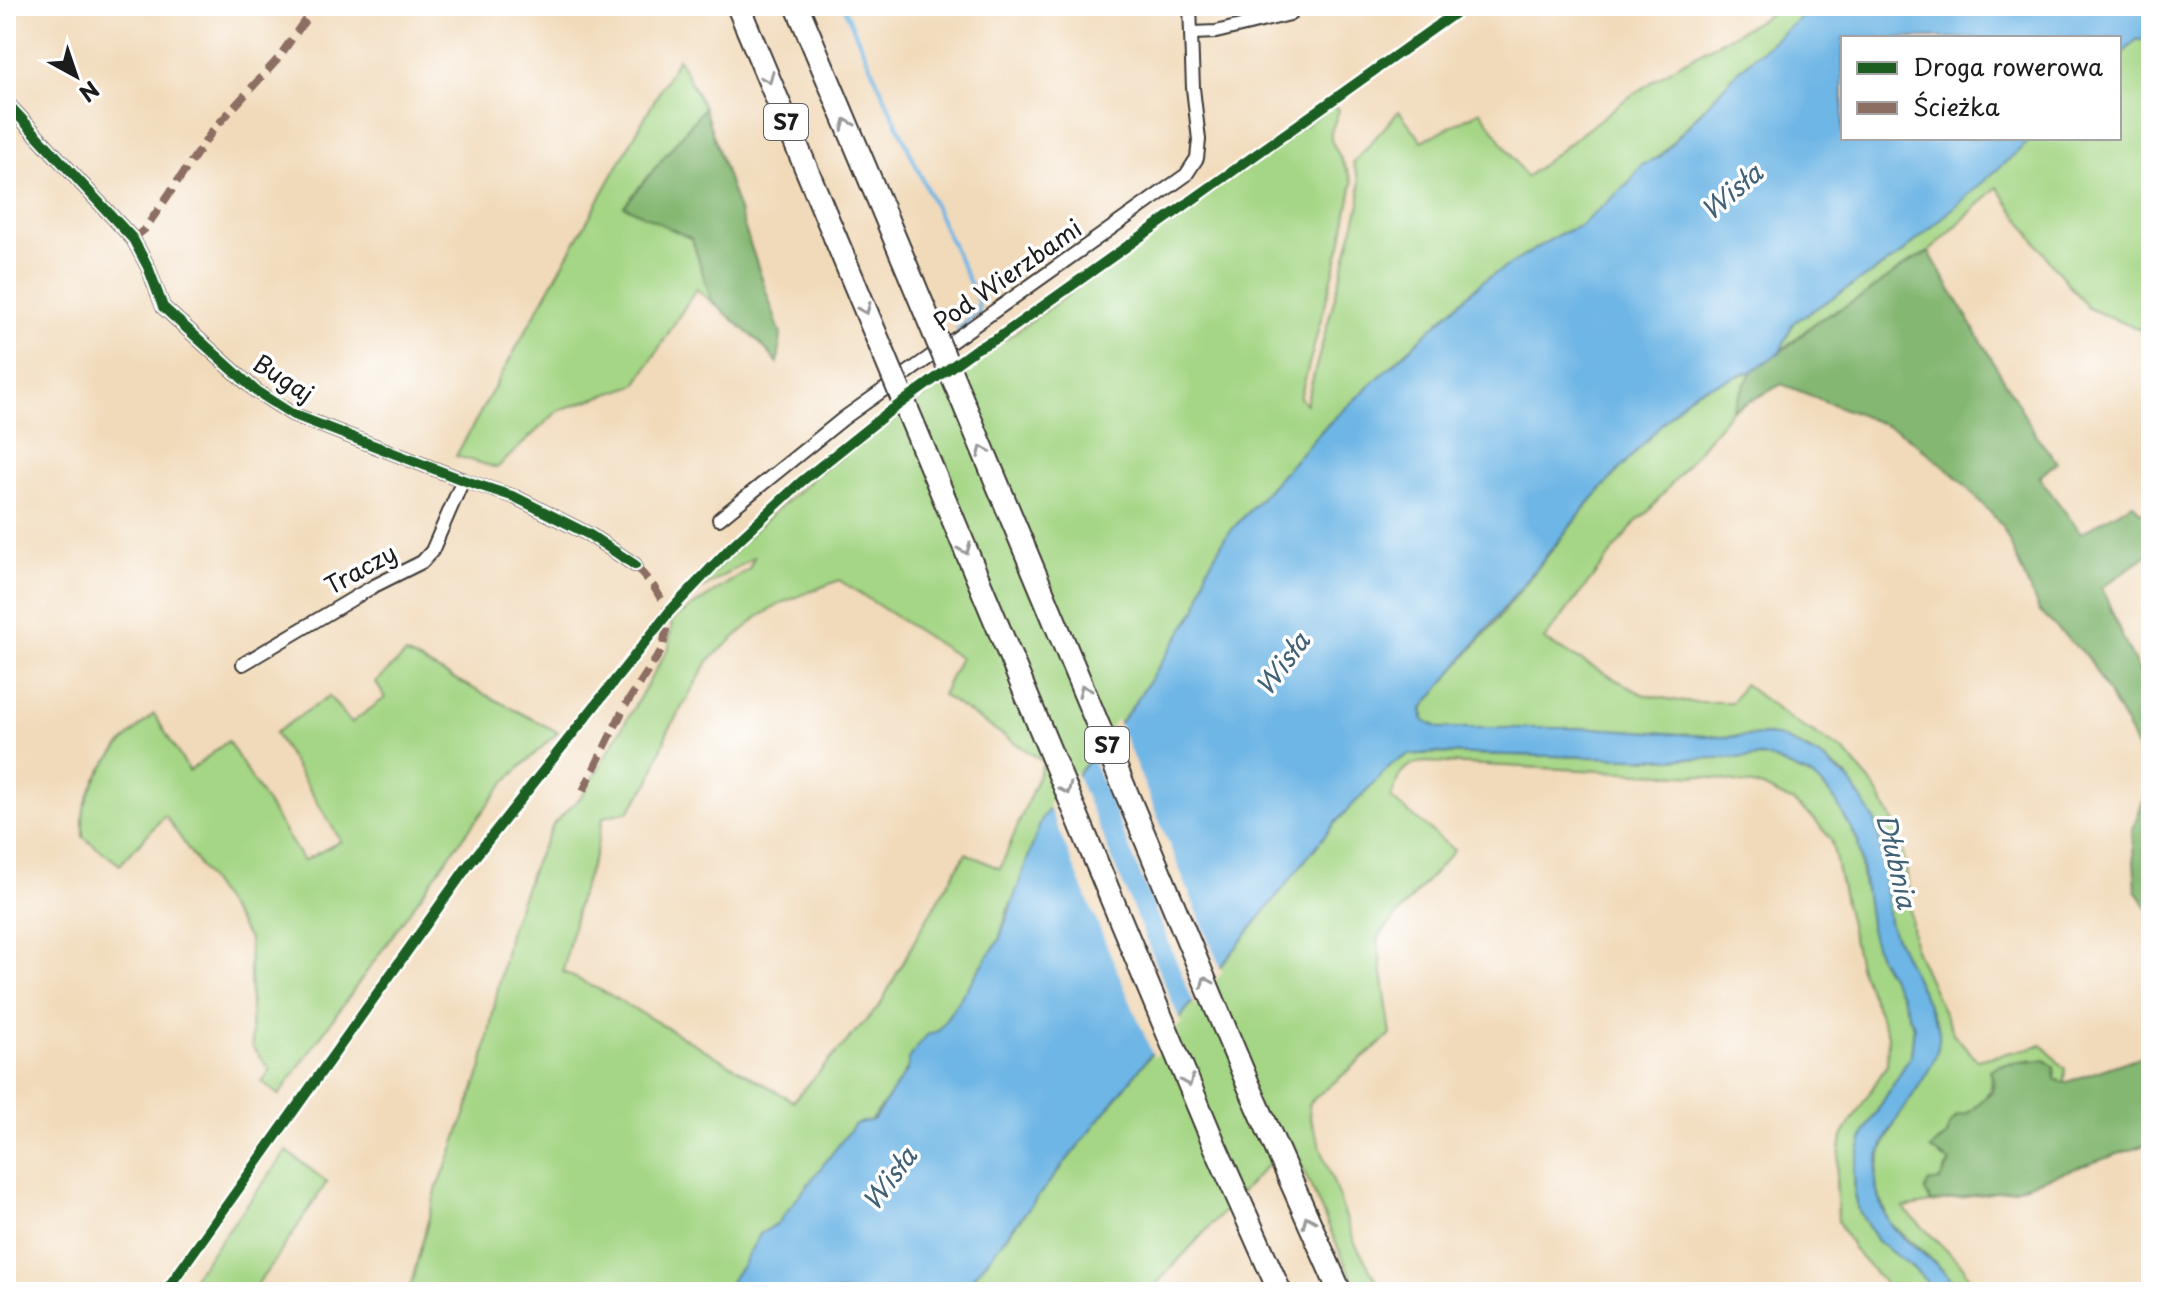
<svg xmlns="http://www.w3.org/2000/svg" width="2157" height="1298" font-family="'Playpen Sans',sans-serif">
<rect width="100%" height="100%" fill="#fff"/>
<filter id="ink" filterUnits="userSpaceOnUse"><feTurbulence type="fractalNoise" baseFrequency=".0125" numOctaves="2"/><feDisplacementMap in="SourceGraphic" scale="16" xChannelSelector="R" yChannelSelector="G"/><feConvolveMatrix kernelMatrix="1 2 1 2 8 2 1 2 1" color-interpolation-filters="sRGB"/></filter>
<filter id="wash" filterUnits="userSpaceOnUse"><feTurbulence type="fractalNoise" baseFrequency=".006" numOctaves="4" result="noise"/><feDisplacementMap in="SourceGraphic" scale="32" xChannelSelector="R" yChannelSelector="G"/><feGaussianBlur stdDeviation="1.8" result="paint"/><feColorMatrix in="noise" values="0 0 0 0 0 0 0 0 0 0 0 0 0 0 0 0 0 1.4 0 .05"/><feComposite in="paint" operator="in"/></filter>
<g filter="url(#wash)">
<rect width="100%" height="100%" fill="#f1daba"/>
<g fill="#a5d685" stroke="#607950" stroke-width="2" fill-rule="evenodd">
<path d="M 1785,6 L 1814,6 L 1739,70 L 1659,157 L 1642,165 L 1630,182 L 1581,226 L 1560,234 L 1483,281 L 1324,428 L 1226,536 L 1207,569 L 1198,607 L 1130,710 L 1008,909 L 999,940 L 938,1031 C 913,1040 912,1064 899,1083 C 863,1134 819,1178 777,1224 L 760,1234 L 742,1267 L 722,1292 L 409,1292 L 437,1187 L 448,1163 L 482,1067 L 510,929 L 535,862 L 554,823 L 583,795 L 669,647 L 672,620 L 749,569 L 754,557 L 692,595 L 756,528 L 820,472 L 1333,105 L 1339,110 L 1331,132 L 1331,140 L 1353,182 L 1341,244 L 1300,398 L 1306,404 L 1360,204 L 1360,181 L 1353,163 L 1399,111 L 1422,141 L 1481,111 L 1526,177 L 1623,101 L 1679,64 ZM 839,580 L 960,658 L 942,695 L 1044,762 L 1000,869 L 966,853 L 923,925 L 880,1005 L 793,1101 L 610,995 L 563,972 L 579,899 L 595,855 L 603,817 L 629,811 L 650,781 L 667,733 L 709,660 L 758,617 L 784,602 Z"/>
<polygon points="2151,39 2151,341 2143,331 2088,308 2050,262 1997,187 1929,252 1911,261 1862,297 1817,321 1780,352 1793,323 1900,255 2032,138 2119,138 2119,57 2136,40"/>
<polygon points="678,58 704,108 625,205 692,239 712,302 696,289 636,385 559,410 497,468 456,456"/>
<path d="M 1752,371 L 1731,411 L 1649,511 L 1636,522 L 1544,640 L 1642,694 L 1684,702 L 1732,702 L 1744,684 L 1790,719 L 1844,751 L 1874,786 L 1898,830 L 1906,867 L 1914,947 L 1953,1033 L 1977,1060 L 2042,1045 L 2065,1069 L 2064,1083 L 2054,1079 L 2033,1060 L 1999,1065 L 1990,1070 C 1999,1096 1970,1112 1950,1124 L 1948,1136 L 1938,1142 L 1940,1157 L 1950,1162 L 1940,1181 L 1929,1182 L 1925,1191 L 1931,1203 L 1903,1208 L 1963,1266 L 1976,1292 L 1961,1292 L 1939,1266 L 1889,1222 L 1878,1193 L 1875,1181 L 1882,1150 L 1901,1109 L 1928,1070 L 1938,1026 L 1889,923 L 1880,845 L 1847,776 L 1821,757 L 1799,745 L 1768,735 L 1721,737 L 1596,728 L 1440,728 L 1424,721 L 1424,705 L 1493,625 L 1593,498 L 1683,401 L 1698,390 Z"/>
<path d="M 406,654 L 558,732 L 506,781 L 449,856 L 279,1095 L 262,1082 L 270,1070 L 252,1046 L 249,939 L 165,815 L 120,865 L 83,837 C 83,827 82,814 85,805 C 97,767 124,739 154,714 L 189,771 L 228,741 L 303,861 L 341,841 L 275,733 L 329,696 L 351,723 L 385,698 L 376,682 Z"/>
<path d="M 1432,753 L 1666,759 L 1768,757 L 1811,776 L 1824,787 L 1835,800 L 1858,841 L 1863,881 L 1880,959 L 1901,995 L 1914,1027 L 1911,1055 L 1864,1133 L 1854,1171 L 1855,1194 L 1859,1211 L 1877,1241 L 1914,1269 L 1926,1281 L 1932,1292 L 1892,1292 L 1853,1249 L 1838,1221 L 1836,1178 L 1842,1136 L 1887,1065 L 1888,1034 L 1859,966 L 1831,839 L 1811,816 L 1793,802 L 1763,787 L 1701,776 L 1425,762 C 1399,765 1399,776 1391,798 L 1454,850 L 1377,938 L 1391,1035 L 1308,1104 L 1310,1117 L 1355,1243 L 1383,1292 L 1358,1292 L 1290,1140 L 1149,1292 L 962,1292 L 1335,823 L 1393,763 L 1408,755 Z"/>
<polygon points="287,1151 327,1182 274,1262 251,1292 182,1292"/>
</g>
<g fill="#84b772" stroke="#506a47" stroke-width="2">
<polygon points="704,108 781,335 778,363 758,341 712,302 692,239 624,206"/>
<polygon points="1929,252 2038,438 2057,462 2039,477 2081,533 2133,503 2139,511 2151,518 2151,552 2102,588 2125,643 2151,695 2151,914 2136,890 2132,831 2150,783 2131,734 2089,659 2039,611 2002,525 1955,475 1900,431 1782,384 1731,411 1752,371 1793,343 1817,321 1862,297 1911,261"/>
<polygon points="2151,1053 2151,1143 2014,1189 1931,1203 1925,1191 1929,1182 1940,1180 1950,1162 1930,1149 1947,1136 1950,1124 1957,1116 1967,1114 1992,1091 1994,1080 1990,1070 1999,1065 2045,1060 2054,1067 2055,1079 2064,1083"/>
</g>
<path fill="#6eb6e5" stroke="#456980" stroke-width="2" d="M 1814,6 L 2151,6 L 2151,39 L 2136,40 L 2119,57 L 2119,38 L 1843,38 L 1843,138 L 2033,138 L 1900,255 L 1793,323 L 1780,352 L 1752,371 L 1698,390 L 1683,401 L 1593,498 L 1422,709 L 1424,721 L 1440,728 L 1596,728 L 1721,737 L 1768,735 L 1781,737 L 1821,757 L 1850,781 L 1875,821 L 1884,864 L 1889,923 L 1938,1026 C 1952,1082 1841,1139 1887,1218 C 1897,1236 1920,1251 1936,1264 C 1945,1272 1953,1283 1961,1292 L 1932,1292 L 1926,1281 L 1914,1269 L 1877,1241 L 1859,1210 L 1855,1194 L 1854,1171 L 1864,1133 L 1911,1055 L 1914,1027 L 1901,995 L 1880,959 L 1872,937 L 1858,841 L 1835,800 L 1824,787 L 1811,776 L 1768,757 L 1666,759 L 1432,753 L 1408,755 L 1393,763 L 1335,823 L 962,1292 L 722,1292 L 742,1266 L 760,1234 L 777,1224 L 855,1124 L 873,1120 L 908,1069 L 908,1059 L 927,1035 L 938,1031 L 999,940 L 1042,818 L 1130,710 L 1198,607 L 1207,569 L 1226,536 L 1324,428 L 1483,281 L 1560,234 L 1580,226 L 1630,182 L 1642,165 L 1660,157 L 1739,70 Z"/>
<g fill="#f1daba">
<polygon points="1117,719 1222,972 1195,1006 1090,753"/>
<polygon points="1075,771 1181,1023 1154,1058 1048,805"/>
</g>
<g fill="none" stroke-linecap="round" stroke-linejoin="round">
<polyline stroke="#6eb6e5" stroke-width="4" points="843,6 978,301 979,312 957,330"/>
</g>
</g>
<g filter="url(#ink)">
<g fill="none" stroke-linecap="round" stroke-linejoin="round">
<defs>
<g id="minor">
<polyline points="1192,33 1216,32 1290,14 1286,6"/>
<polyline points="6,102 133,239 148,267 163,307 256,391 292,414 463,480 515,497 590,535 635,565"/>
<polyline points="719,519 844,418 1186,175 1197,158 1199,140 1193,88 1190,6"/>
<polyline points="243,664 374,586 422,562 432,551 463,480"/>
</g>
<g id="motorway">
<polyline points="738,6 835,237"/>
<polyline points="797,6 877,196"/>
</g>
</defs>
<use href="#minor" stroke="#3c3834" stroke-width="16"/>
<use href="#motorway" stroke="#3c3834" stroke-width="26"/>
<use href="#minor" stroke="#fff" stroke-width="12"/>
<use href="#motorway" stroke="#fff" stroke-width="22"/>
<defs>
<g id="motorway-bridge">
<polyline points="877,196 1248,1084 1340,1292"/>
<polyline points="835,237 1215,1146 1280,1292"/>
</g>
</defs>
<use href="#motorway-bridge" stroke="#3c3834" stroke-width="26" stroke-linecap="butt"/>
<use href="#motorway-bridge" stroke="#fff" stroke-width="22"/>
<g stroke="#8d6e63" stroke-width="8" stroke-dasharray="16 8" stroke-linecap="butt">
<polyline points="133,239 145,229 213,130 277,60 315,6"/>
<polyline points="583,791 625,706 663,648 669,612 654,587 635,565"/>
</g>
<defs>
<g id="cycleway">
<polyline points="6,102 133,239 148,267 163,307 256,391 292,414 463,480 515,497 590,535 635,565"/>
<polyline points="165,1292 467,867 669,612 732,546 801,482 886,414 976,349 998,338 1465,6"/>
</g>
</defs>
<use href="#cycleway" stroke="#fff" stroke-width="15"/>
<use href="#cycleway" stroke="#1b5e20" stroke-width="10"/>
</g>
<defs><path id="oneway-chevron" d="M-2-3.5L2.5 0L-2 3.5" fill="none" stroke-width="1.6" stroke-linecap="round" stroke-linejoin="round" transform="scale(2)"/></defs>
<g stroke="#999">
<use href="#oneway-chevron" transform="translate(768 78) rotate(67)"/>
<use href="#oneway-chevron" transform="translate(847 124) rotate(-113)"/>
<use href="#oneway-chevron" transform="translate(865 309) rotate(67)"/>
<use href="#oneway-chevron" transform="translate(983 451) rotate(-113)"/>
<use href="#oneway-chevron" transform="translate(965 549) rotate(67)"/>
<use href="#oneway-chevron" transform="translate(1084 690) rotate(-113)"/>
<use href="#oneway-chevron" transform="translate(1066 789) rotate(67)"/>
<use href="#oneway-chevron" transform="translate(1206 982) rotate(-113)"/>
<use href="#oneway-chevron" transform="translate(1188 1081) rotate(67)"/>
<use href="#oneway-chevron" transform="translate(1308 1221) rotate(-114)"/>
</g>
</g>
<g text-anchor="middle" stroke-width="7" stroke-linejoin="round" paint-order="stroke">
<g fill="#fff" stroke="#606060" stroke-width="2">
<rect x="764" y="104" width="44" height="36" rx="6"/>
<rect x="1085" y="727" width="44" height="36" rx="6"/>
</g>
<g font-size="22" font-weight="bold" fill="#1c1c1c">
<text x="786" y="130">S7</text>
<text x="1107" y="753">S7</text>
</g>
<g font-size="24" fill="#1c1c1c" stroke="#fff">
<text transform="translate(1008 276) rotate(-35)" y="8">Pod Wierzbami</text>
<text transform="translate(283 379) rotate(33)" y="8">Bugaj</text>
<text transform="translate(361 570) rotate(-29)" y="8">Traczy</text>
</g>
<g font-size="26" font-style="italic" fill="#416176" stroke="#fff">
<text transform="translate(1732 192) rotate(-40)" y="9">Wisła</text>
<text transform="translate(1283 664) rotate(-53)" y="9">Wisła</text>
<text transform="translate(1896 861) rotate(77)" y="9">Dłubnia</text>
<text transform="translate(890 1179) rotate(-53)" y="9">Wisła</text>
</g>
</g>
<rect width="2157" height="1298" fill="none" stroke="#fff" stroke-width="32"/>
<rect x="1841" y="36" width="280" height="104" fill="#ffffff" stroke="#a4a4a4" stroke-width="2"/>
<rect x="1857" y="62" width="40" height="12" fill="#1b5e20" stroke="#a4a4a4" stroke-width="2"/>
<text x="1913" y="76" font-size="24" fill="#1c1c1c">Droga rowerowa</text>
<rect x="1857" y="102" width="40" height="12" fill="#8d6e63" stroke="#a4a4a4" stroke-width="2"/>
<text x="1913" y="116" font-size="24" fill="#1c1c1c">Ścieżka</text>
<g transform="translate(76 76) rotate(140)" stroke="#ffffff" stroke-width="6" paint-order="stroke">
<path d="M0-6L14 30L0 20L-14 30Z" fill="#1c1c1c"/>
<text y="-12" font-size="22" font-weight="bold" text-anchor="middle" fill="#1c1c1c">N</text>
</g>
</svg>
